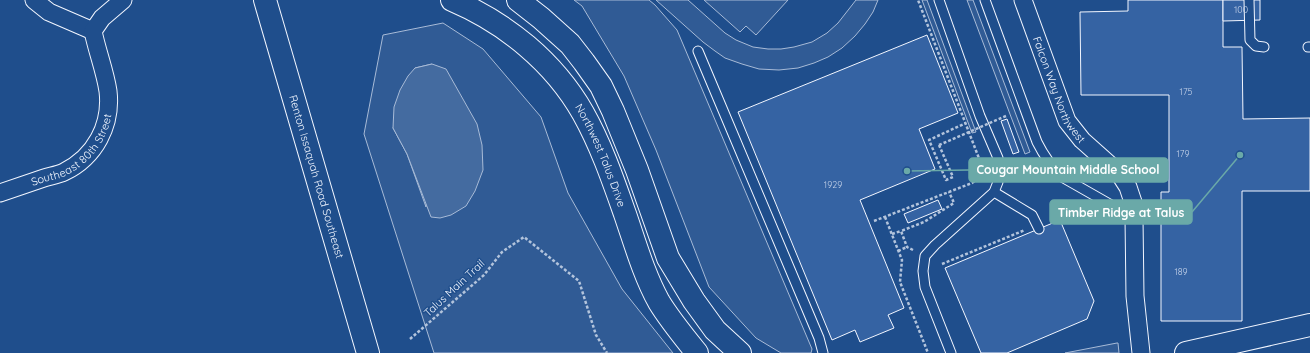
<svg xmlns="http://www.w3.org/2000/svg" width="1310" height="353" font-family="Quicksand,sans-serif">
<rect width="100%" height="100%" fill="#1f4e8c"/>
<g fill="#305b95" stroke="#a8bbd7" fill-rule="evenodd">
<polygon points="574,0 649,0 655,5 677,30 812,349 811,353 781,353 756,338 709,287 656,150 624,76 582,6"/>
<polygon points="656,0 688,0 725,33 736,40 753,47 768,49 781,49 794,47 812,42 827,33 838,23 856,0 878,0 873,12 865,24 855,36 842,48 828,57 814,63 798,68 779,70 759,69 742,64 725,58 715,51 703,42"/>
<polygon points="704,0 788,0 756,35 746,26 740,32"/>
<polygon points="922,0 927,0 976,132 972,133"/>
<polygon points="967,0 973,0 1030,152 1025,154"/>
<path d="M 443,23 L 483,49 L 541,117 L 568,193 L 622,289 L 673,353 L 434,353 L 364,134 L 383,35 ZM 432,64 L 426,207 L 407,154 L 393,128 L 415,68 Z"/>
<polygon points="1118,343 1119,353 1065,353 1117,343"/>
</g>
<polygon fill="#446ba0" stroke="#a8bbd7" points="432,64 446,69 477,124 482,145 483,170 475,191 466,206 451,215 440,218 431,217 407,154 393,128 394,107 400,90 408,76 415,68"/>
<g fill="#3563a3" stroke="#f2f6ff">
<polygon points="1128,0 1223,0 1223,47 1242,47 1243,119 1310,118 1310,191 1242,191 1242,321 1161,321 1161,192 1169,192 1169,95 1081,95 1080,12 1128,11"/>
<polygon points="1223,0 1260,0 1260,20 1223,21"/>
<polygon points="927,35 958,113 919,129 935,169 860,200 904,308 888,315 894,328 860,342 855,330 832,340 738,112"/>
<polygon points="1007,119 1019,152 1013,154 1001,121"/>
<polygon points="938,200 942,209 908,223 904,214"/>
<polygon points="1060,220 1094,301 1087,319 1007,353 981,353 945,268"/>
</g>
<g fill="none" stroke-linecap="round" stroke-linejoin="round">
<defs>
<g id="lane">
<polyline points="939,0 980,116 998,158 999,168 998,182 994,192 935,245 925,256 923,271 925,287 951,353"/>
<path d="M 985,0 L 1037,142 C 1044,156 1051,166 1062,177 L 1134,218"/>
<polyline points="1249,0 1250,40 1256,46 1264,47"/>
<polyline points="1308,47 1310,47"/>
<polyline points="698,51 819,338 823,353"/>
<polyline points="994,192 1032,215 1039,229"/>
</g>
<g id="street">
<polyline points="34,0 49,12 93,31"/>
<path id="s1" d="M 1023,0 L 1067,121 L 1082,140 L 1119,173 L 1128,187 L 1133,202 L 1134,218 L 1135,296 L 1141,353"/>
<path id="s2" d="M 0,193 C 15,188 29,183 44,178 C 50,176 58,175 64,172 C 95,157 112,125 108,91 C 105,71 97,51 93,31 L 102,18 L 123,0"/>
</g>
<g id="secondary">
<path id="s3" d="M 265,0 L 368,353"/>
<path id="s4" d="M 452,0 C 506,23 554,62 583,113 C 601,145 613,180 625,214 C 635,243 644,275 659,302 C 670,320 684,337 697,353"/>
<polyline points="518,0 541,18 570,44 584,62 601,86 613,111 637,170 668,258 694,301 715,330 740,353"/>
<polyline points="1186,353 1310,325"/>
</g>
</defs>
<use href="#lane" stroke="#f2f6ff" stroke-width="11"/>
<use href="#street" stroke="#f2f6ff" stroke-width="19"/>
<use href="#secondary" stroke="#f2f6ff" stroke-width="24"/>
<g stroke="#b3c4dc" stroke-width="2.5" stroke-dasharray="3 2" stroke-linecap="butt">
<polyline points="939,145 953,177 946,180 929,140 966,123"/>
<polyline points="885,217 902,260 900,282 928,353"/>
<polyline points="874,221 972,183 980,177 980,161 918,0"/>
<polyline points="892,234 901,231"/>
<polyline points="913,250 907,247 901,231 924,222 954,203 949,192"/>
<polyline points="898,251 907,247"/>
<polyline points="942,264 1025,230"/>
<polyline points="410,339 484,275 502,252 524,237 579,281 596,335 607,353"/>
</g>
<use href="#lane" stroke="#1f4e8c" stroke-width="9"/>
<use href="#street" stroke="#1f4e8c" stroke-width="17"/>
<use href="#secondary" stroke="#1f4e8c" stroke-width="22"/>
<polyline stroke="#b3c4dc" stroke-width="2.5" stroke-dasharray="3 2" stroke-linecap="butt" points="939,145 1006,116"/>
</g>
<g text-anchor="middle" stroke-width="3" stroke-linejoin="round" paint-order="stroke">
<g font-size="9" fill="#c3d1e8">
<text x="1241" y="13">100</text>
<text x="1186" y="95">175</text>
<text x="1183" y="157">179</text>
<text x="833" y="188">1929</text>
<text x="1181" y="275">189</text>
</g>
<g font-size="11" fill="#f2f6ff" stroke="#1f4e8c">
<text dy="4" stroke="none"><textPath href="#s1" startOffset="97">Falcon Way Northwest</textPath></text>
<text dy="4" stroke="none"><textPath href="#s2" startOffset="88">Southeast 80th Street</textPath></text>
<text dy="4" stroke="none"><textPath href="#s4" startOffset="222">Northwest Talus Drive</textPath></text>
<text dy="4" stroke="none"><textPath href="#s3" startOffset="184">Renton Issaquah Road Southeast</textPath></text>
<text transform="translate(454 288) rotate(-43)" y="4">Talus Main Trail</text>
</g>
</g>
<path fill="none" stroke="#6aa9a8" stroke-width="1.5" d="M907 171L969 170M1240 155L1192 212"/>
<g fill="#6aa9a8" stroke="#1f4e8c" stroke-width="1.5">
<circle cx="907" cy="171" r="4"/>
<circle cx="1240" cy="155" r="4"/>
</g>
<g fill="#6aa9a8" stroke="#6aa9a8" stroke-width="1.5">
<rect x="969" y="158" width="199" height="24" rx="4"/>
<rect x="1050" y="200" width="142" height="24" rx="4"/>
</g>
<g font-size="12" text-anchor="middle" font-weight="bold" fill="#fff">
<text x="1068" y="174">Cougar Mountain Middle School</text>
<text x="1121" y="217">Timber Ridge at Talus</text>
</g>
</svg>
